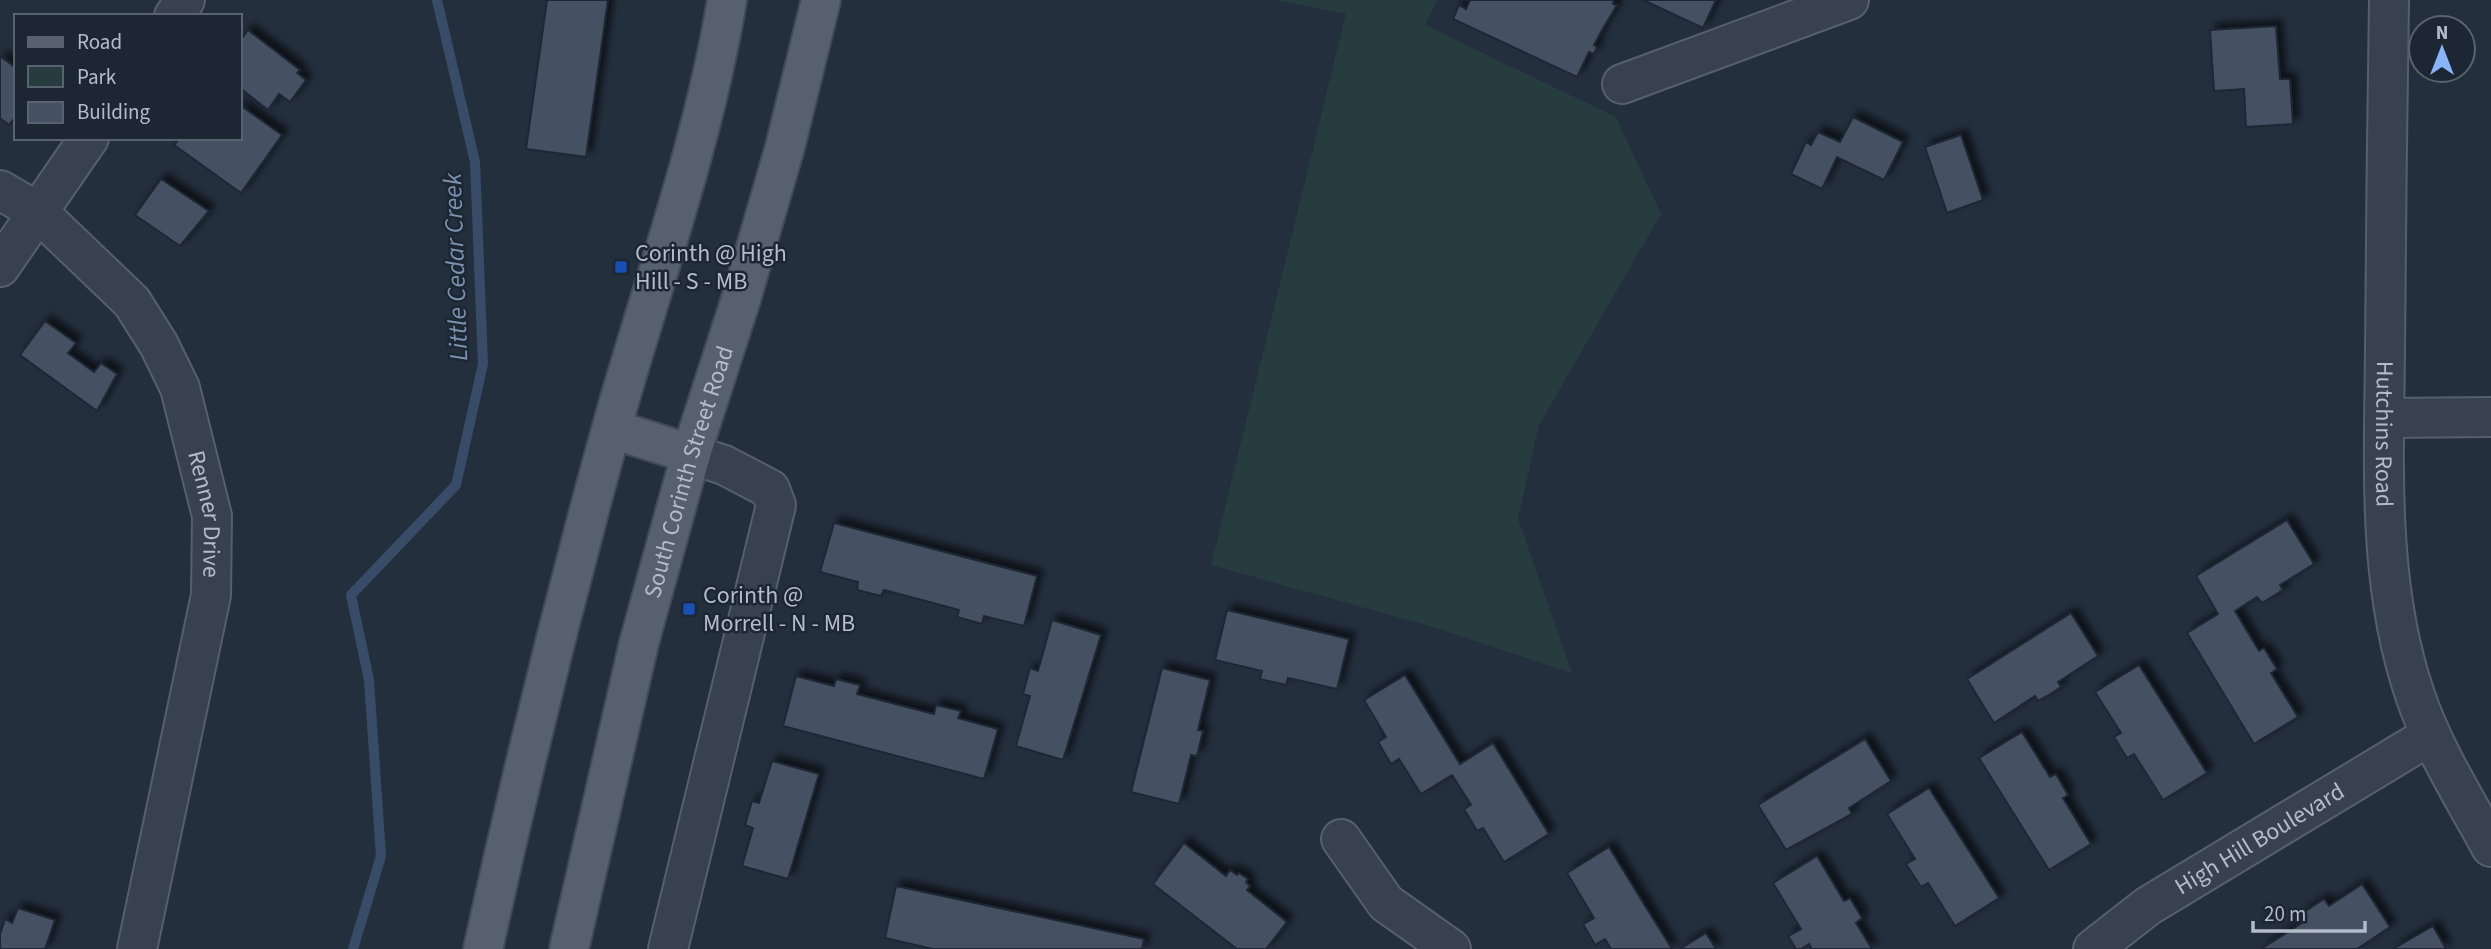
<svg xmlns="http://www.w3.org/2000/svg" width="2491" height="949" font-family="'Source Sans 3',sans-serif">
<defs>
<filter id="shadow"><feDropShadow dx="6" dy="-6" stdDeviation="3.5" flood-color="#0009"/></filter>
</defs>
<rect width="100%" height="100%" fill="#242f3e"/>
<polygon fill="#263c3f" points="1277,0 1437,0 1425,25 1616,117 1661,214 1539,425 1518,519 1572,673 1437,628 1211,565 1346,14"/>
<g fill="none" stroke-linecap="round" stroke-linejoin="round">
<polyline stroke="#394c67" stroke-width="10" points="353,949 381,856 369,680 351,595 456,485 483,364 475,162 437,0"/>
</g>
<g fill="#455162" stroke="#1f2835" stroke-width="2" filter="url(#shadow)">
<polygon points="547,0 608,0 586,157 526,149"/>
<polygon points="1470,0 1614,0 1613,4 1617,5 1601,32 1594,45 1597,47 1594,54 1589,52 1577,77 1453,19 1459,5 1466,9"/>
<polygon points="1643,0 1716,0 1703,28"/>
<polygon points="2276,26 2280,79 2290,79 2293,124 2246,127 2244,89 2214,91 2210,30"/>
<polygon points="248,30 300,70 297,73 306,80 290,102 279,94 268,110 240,88 240,41"/>
<polygon points="0,56 16,68 16,116 9,125 0,118"/>
<polygon points="240,105 282,135 241,193 174,145 180,138 240,138"/>
<polygon points="1853,117 1903,142 1884,180 1837,157 1822,189 1791,174 1806,142 1811,145 1818,132 1840,142"/>
<polygon points="1961,135 1983,200 1947,213 1925,147"/>
<polygon points="161,179 209,211 180,246 135,215"/>
<polygon points="45,321 76,343 68,353 94,372 101,363 117,374 97,411 20,355"/>
<polygon points="2287,520 2314,564 2280,585 2283,590 2262,603 2257,597 2235,611 2259,651 2264,648 2277,669 2271,673 2298,717 2254,744 2187,633 2218,614 2196,576"/>
<polygon points="834,523 1037,576 1024,626 984,616 982,624 957,617 959,610 884,590 881,596 857,590 858,582 820,572"/>
<polygon points="1227,610 1349,639 1337,689 1288,678 1286,685 1260,679 1262,671 1215,660"/>
<polygon points="2071,613 2098,656 2058,682 2061,687 2049,695 2038,701 2035,696 1994,723 1967,679"/>
<polygon points="1052,620 1101,635 1063,760 1016,746 1030,696 1023,694 1030,668 1038,671"/>
<polygon points="2139,665 2207,773 2163,800 2134,754 2127,758 2114,737 2121,733 2095,692"/>
<polygon points="1162,668 1210,680 1198,730 1203,731 1197,756 1191,755 1179,804 1131,792"/>
<polygon points="1405,675 1460,764 1493,743 1549,834 1504,862 1483,828 1477,831 1464,809 1471,805 1452,775 1421,794 1399,759 1391,764 1378,742 1386,737 1364,700"/>
<polygon points="796,676 834,686 836,679 860,685 857,694 934,714 936,705 961,711 958,718 998,729 984,779 783,726"/>
<polygon points="2022,732 2050,777 2056,774 2068,795 2063,798 2091,844 2049,870 1979,758"/>
<polygon points="1865,739 1891,781 1849,808 1852,814 1786,850 1758,805"/>
<polygon points="772,761 819,774 788,879 742,866 753,828 745,825 752,801 759,803"/>
<polygon points="1929,788 1999,898 1955,926 1928,883 1921,887 1906,864 1915,859 1887,814"/>
<polygon points="1184,843 1226,876 1230,870 1237,875 1239,873 1248,879 1246,882 1250,886 1247,890 1287,922 1266,949 1237,949 1153,884"/>
<polygon points="1609,847 1647,909 1672,949 1611,949 1605,939 1595,945 1583,924 1594,918 1567,873"/>
<polygon points="1817,856 1844,901 1850,898 1862,918 1856,923 1872,949 1812,949 1809,944 1801,949 1796,949 1788,936 1801,929 1773,883"/>
<polygon points="2362,884 2390,927 2357,949 2261,949 2305,921 2301,914 2324,899 2329,906"/>
<polygon points="896,886 1144,939 1142,949 933,949 885,938"/>
<polygon points="18,908 55,920 45,949 0,949 0,934 5,919 12,923"/>
<polygon points="2433,926 2446,949 2393,949"/>
<polygon points="1706,933 1716,949 1680,949"/>
</g>
<g fill="none" stroke-linecap="round" stroke-linejoin="round">
<defs>
<g id="minor">
<path id="s1" d="M 2389,0 C 2387,116 2386,233 2385,349 C 2384,465 2377,584 2415,695 C 2433,749 2464,797 2491,847"/>
<polyline points="174,16 185,0"/>
<polyline points="1622,84 1849,0"/>
<path id="s2" d="M 0,190 L 38,212 L 132,302 L 159,345 L 180,388 L 212,516 L 211,595 L 137,949"/>
<polyline points="0,267 89,138"/>
<polyline points="2385,418 2491,417"/>
<polyline points="1341,839 1386,903 1451,949"/>
<polyline points="668,949 776,505 770,489 724,465 691,454"/>
<path id="s3" d="M 2093,949 L 2148,906 L 2431,735"/>
</g>
<g id="major">
<polyline points="612,429 691,454"/>
<path d="M 483,949 C 521,775 564,601 611,430 C 651,287 703,146 727,0"/>
<path id="s4" d="M 569,949 L 639,643 L 691,454 L 741,299 L 785,147 L 821,0"/>
</g>
</defs>
<use href="#minor" stroke="#565f6c" stroke-width="42"/>
<use href="#major" stroke="#414a57" stroke-width="42"/>
<use href="#minor" stroke="#38414e" stroke-width="38"/>
<use href="#major" stroke="#56606e" stroke-width="38"/>
</g>
<g fill="#1a4fb4" stroke="#1d2633" stroke-width="2.5">
<rect x="614" y="260" width="14" height="14" rx="3.5"/>
<rect x="682" y="602" width="14" height="14" rx="3.5"/>
</g>
<g text-anchor="middle" stroke-width="5" stroke-linejoin="round" paint-order="stroke">
<g font-size="24" fill="#b4bcc9" stroke="#1d2633" text-anchor="start">
<text x="635" y="261">Corinth @ High<tspan x="635" dy="28">Hill - S - MB</tspan></text>
<text x="703" y="603">Corinth @<tspan x="703" dy="28">Morrell - N - MB</tspan></text>
</g>
<g font-size="24" fill="#b4bcc9" stroke="#1d2633">
<text dy="8" stroke="none"><textPath href="#s1" startOffset="434">Hutchins Road</textPath></text>
<text dy="8" stroke="none"><textPath href="#s4" startOffset="492">South Corinth Street Road</textPath></text>
<text dy="8" stroke="none"><textPath href="#s2" startOffset="402">Renner Drive</textPath></text>
<text dy="8" stroke="none"><textPath href="#s3" startOffset="200">High Hill Boulevard</textPath></text>
</g>
<g font-size="26" font-style="italic" fill="#7c92b1" stroke="#1d2633">
<text transform="translate(455 267) rotate(-92)" y="9">Little Cedar Creek</text>
</g>
</g>
<rect x="14" y="14" width="228" height="126" fill="#1d2633" stroke="#59626f" stroke-width="2"/>
<rect x="28" y="37" width="35" height="10" fill="#56606e" stroke="#59626f" stroke-width="2"/>
<text x="77" y="49" font-size="21" fill="#b4bcc9">Road</text>
<rect x="28" y="66" width="35" height="21" fill="#263c3f" stroke="#59626f" stroke-width="2"/>
<text x="77" y="84" font-size="21" fill="#b4bcc9">Park</text>
<rect x="28" y="102" width="35" height="21" fill="#455162" stroke="#59626f" stroke-width="2"/>
<text x="77" y="119" font-size="21" fill="#b4bcc9">Building</text>
<g transform="translate(2442 49)"><circle r="33" fill="#1d2633" stroke="#59626f" stroke-width="2"/>
<path d="M0-5L12 26L0 18L-12 26Z" fill="#8ab4f8"/>
<text y="-10" font-size="19" font-weight="bold" text-anchor="middle" fill="#b4bcc9">N</text>
</g>
<path d="M2253 921v10h112v-10" fill="none" stroke="#b4bcc9" stroke-width="3.5"/>
<text x="2264" y="921" font-size="21" fill="#b4bcc9" stroke="#1d2633" stroke-width="5" paint-order="stroke">20 m</text>
</svg>
